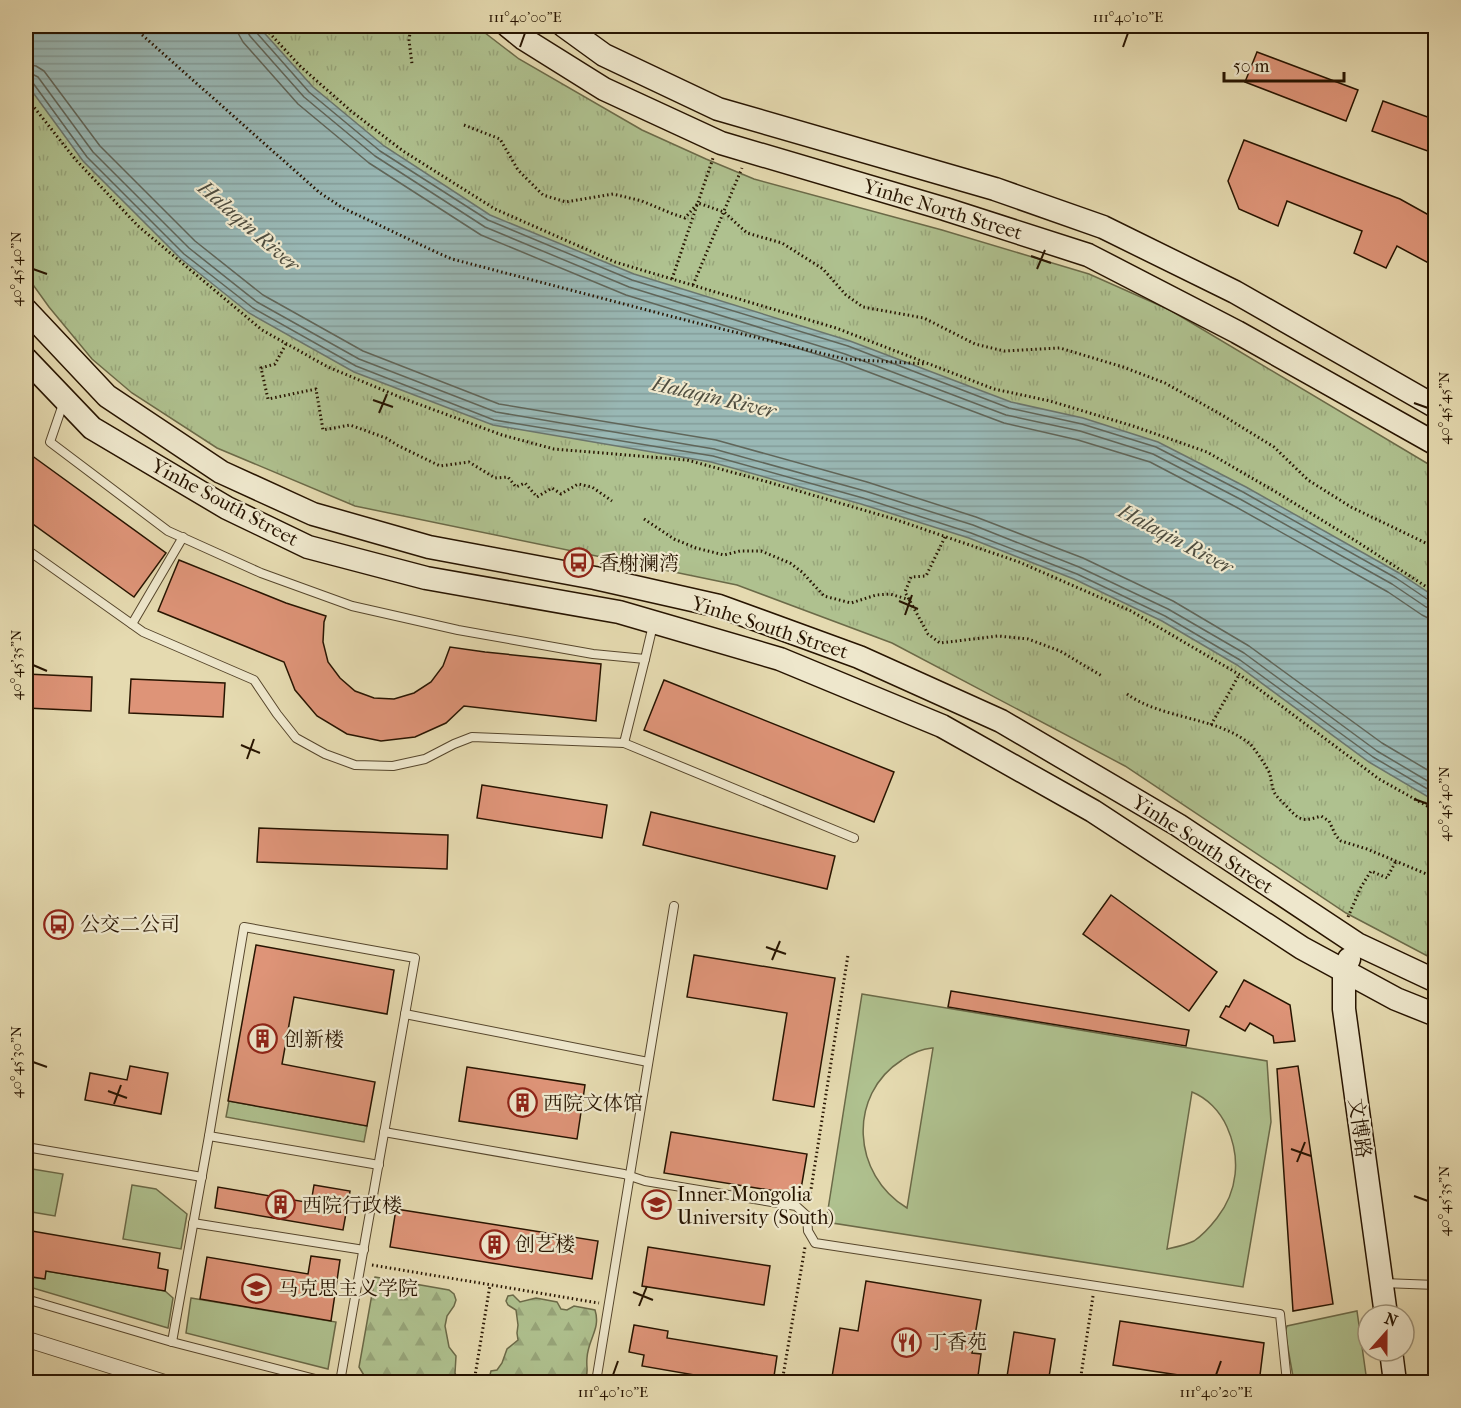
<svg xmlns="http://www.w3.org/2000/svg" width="1461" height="1408" font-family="'IM FELL French Canon','Noto Serif SC',serif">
<defs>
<pattern id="forest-firs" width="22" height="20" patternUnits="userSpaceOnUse" patternTransform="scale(1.5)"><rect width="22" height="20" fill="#afc18f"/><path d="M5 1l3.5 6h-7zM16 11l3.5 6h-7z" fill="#97a57a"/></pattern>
<pattern id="park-tufts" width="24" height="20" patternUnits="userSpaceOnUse" patternTransform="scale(1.5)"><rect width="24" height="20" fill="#afc18f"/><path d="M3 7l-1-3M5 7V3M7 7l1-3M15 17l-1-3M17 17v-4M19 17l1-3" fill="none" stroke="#97a57a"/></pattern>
<pattern id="water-rules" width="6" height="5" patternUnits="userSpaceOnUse" patternTransform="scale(1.5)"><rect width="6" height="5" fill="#99b8b5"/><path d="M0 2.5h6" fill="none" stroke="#849d9a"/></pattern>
</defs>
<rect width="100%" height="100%" fill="#e5dab0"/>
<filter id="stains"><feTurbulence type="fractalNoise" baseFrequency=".00333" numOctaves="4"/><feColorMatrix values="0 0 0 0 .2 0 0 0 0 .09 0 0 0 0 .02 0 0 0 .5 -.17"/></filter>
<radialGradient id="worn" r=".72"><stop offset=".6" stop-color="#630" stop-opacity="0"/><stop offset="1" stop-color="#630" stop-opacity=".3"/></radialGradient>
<g fill="#afc18f" stroke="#6b6a48" stroke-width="1.5" fill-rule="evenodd">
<path d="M 862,994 L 1267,1061 L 1271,1122 L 1243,1287 L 826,1222 ZM 932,1048 L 933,1048 L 907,1208 C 852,1175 847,1095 902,1060 C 912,1053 921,1049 932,1048 ZM 1192,1092 C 1207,1098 1220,1111 1227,1127 C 1241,1158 1238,1191 1217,1218 C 1210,1227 1203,1235 1194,1241 C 1186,1245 1176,1247 1167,1249 Z"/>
<polygon points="229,1101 367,1126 364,1142 226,1117"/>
<polygon points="26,1168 63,1174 55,1216 26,1211"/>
<polygon points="132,1185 156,1189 187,1214 181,1249 123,1239"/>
<polygon points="46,1271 165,1291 173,1298 168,1328 26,1286 26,1276 44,1279"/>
<polygon points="191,1298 336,1322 328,1369 186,1333"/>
<polygon points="1357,1311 1367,1382 1294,1382 1285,1332 1287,1326"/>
</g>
<g fill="url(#forest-firs)" stroke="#6b6a48" stroke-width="1.5">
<polygon points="375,1277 449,1290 454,1294 456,1300 454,1306 447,1316 445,1326 449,1347 456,1356 455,1373 459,1382 392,1382 365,1377 359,1367"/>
<path d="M 513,1295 L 520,1302 L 536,1298 L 557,1302 L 561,1309 L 567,1310 L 574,1306 L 595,1310 C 601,1329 588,1339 587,1358 C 586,1368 589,1372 585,1382 L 488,1382 L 491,1371 L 497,1370 L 502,1363 L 507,1349 L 518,1340 L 517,1333 L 518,1325 L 516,1310 L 508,1305 L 506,1301 L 508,1296 Z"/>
</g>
<polygon fill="url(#park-tufts)" stroke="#6b6a48" stroke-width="1.5" points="26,26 476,26 519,59 642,130 706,159 754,179 942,230 1089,274 1170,310 1435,468 1435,960 1346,913 1125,766 892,643 737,585 355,506 217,448 132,393 92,359 49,307 26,275"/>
<polygon fill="url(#water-rules)" stroke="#6b766d" stroke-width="1.5" points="26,26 258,26 313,87 384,146 490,215 634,274 850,341 1011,402 1083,418 1158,442 1246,487 1399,573 1435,597 1435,801 1369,762 1237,665 1162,621 1074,579 969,538 861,504 711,462 493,425 354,372 249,313 180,258 83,161 26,83"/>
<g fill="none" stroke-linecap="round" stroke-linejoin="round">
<g stroke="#60665a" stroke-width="1.5">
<polyline points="238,26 238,33 243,42 298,104 369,163 481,235 626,295 842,362 1004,423 1078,440 1150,462 1236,507 1388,592 1422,615 1428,618 1436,618"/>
<polyline points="247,26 247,31 250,36 304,97 375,156 485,227 629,287 845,354 1006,415 1080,431 1153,454 1240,499 1392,584 1426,607 1436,609"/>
<polyline points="254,26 256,32 309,92 380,151 488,220 632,280 848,346 1009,408 1082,424 1156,447 1243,492 1396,578 1430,601 1436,602"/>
<polyline points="26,64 36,66 44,71 100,146 195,241 263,295 363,351 499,404 716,440 867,482 976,517 1083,558 1173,601 1249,646 1382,743 1436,775"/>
<polyline points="26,73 32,74 38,77 93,152 189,248 257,302 359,359 496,412 714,449 865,491 973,525 1079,567 1168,609 1244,653 1377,751 1436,786"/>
<polyline points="26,81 29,81 33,83 87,157 184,254 253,308 356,366 494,420 713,456 863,498 971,533 1077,574 1165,616 1240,660 1373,757 1436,794"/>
</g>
</g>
<g fill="#de9478" stroke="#271400" stroke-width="1.5">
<polygon points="1257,52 1358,90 1346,121 1245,82"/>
<polygon points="1383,101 1436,120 1436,154 1372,131"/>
<polygon points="1244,140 1400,199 1436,219 1436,267 1397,246 1386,268 1354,253 1362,231 1287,201 1278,226 1239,209 1228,181"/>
<polygon points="31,455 166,553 134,597 26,519 26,463"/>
<polygon points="179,560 286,603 326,616 324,622 323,642 328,662 340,678 355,691 374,698 394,699 414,693 431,682 443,666 450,647 485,652 601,664 596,721 464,706 446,723 415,737 381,741 347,734 317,716 295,690 284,662 158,611"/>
<polygon points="26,674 92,677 91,711 26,708"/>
<polygon points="131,679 225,683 223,717 129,713"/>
<polygon points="664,680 894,772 874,822 644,730"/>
<polygon points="482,785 607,805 602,838 477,818"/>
<polygon points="651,812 835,856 827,889 643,845"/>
<polygon points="259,828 448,835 447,869 257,862"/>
<polygon points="1111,895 1217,972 1189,1011 1083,934"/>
<polygon points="256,945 394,970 387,1014 294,997 282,1064 375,1082 367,1126 228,1101"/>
<polygon points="694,955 835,978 814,1107 773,1100 787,1013 687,997"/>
<polygon points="1244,980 1290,1005 1295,1041 1274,1043 1273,1036 1250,1023 1245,1031 1220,1017 1226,1006 1229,1007"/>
<polygon points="951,991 1189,1030 1186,1046 948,1007"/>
<polygon points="130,1066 168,1073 161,1114 85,1100 90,1073 127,1080"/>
<polygon points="1298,1066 1333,1304 1293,1311 1277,1069"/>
<polygon points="467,1067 585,1085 577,1139 459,1121"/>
<polygon points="671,1132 807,1154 800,1195 664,1173"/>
<polygon points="314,1185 350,1191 343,1230 215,1208 218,1187 311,1203"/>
<polygon points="396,1209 598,1241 592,1279 390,1247"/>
<polygon points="26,1230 160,1253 158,1268 168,1270 165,1291 46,1271 45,1279 26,1276"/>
<polygon points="648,1247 770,1266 764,1305 642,1286"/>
<polygon points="311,1256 340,1260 331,1321 200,1299 207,1257 308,1274"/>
<polygon points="866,1281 981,1300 972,1353 981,1354 977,1383 831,1383 840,1328 858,1331"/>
<polygon points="1120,1321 1264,1343 1259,1383 1231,1383 1113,1365"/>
<polygon points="634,1325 668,1331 667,1338 777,1356 773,1383 741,1383 642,1366 644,1355 629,1352"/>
<polygon points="1014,1332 1055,1339 1048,1383 1006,1383"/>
</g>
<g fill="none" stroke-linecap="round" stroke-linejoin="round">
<defs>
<g id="lane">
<polyline points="63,404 50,442 168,531 261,573 352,606 458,630 593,654 645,659 653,625"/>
<polyline points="26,549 143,632 254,680 277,714 296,738 325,754 355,765 393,766 425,759 454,744 472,737 624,743 645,659"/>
<polyline points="132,624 183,537"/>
<polyline points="624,743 854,838"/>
<polyline points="405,1014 648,1062"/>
<polyline points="384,1132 624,1174 645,1181 796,1206 807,1216 808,1231 815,1243 1280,1314 1287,1382"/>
<polyline points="209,1136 379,1165"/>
<polyline points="26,1147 202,1177"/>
<polyline points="193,1223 364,1250"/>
<polyline points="1383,1283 1436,1285"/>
<polyline points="26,1299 172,1342 327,1382"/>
<polyline points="172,1342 209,1136 244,927 415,958 340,1382"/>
<polyline points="596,1382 674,906"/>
</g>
<polyline id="street" points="26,1339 163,1382"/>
<g id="secondary">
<polyline points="508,26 524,39 604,89 721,143 945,209 1088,255 1237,332 1436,444"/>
<polyline points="564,26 604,55 718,109 995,189 1103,227 1235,292 1436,407"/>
<polyline points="26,310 107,396 221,472 313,514 429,547 595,578 719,606 859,657 1001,721 1178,825 1357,944 1436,981"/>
<polyline points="26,359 92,428 227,508 308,547 426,578 619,612 780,659 942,726 1093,811 1302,948 1396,999 1436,1015"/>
<polyline points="1349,959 1344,970 1344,1009 1386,1315"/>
<polyline points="1391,1351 1395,1382"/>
</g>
</defs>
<use href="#lane" stroke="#56462c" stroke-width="10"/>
<use href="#street" stroke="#56462c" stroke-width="17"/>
<use href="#secondary" stroke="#271400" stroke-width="25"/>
<g stroke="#271400" stroke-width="3" stroke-dasharray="1.5 3" stroke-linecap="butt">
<polyline points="132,26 320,193 343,208 438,253 452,259 689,321 845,359 926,364"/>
<polyline points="263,26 301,67 351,111 403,151 495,209 615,262 836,328 994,389 1050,401 1133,426 1207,452 1276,492 1356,541 1436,593"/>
<polyline points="411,26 409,40 412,64"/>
<polyline points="26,97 75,159 138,226 262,330 328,367 402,398 502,435 554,449 687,460 768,482 894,519 1019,562 1131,611 1240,675 1379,779 1436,811"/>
<polyline points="464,125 500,139 518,170 543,195 566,202 613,194 642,201 673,214 685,218 698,203 724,212 747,233 782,243 823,269 846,295 863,307 924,318 975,344 1004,351 1060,348 1123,367 1165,383 1222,415 1274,447 1308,480 1351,507 1436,548"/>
<polyline points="672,279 713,158"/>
<polyline points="693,285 742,168"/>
<polyline points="286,344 275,364 261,368 268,399 316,389 323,430 350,425 386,438 397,445 440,466 469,462 495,478 508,477 516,487 525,483 537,497 552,488 561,494 578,484 592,487 612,501"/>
<polyline points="644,519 674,539 696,548 724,555 740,551 761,551 790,563 802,572 824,596 851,603 876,595 890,594 910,600"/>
<polyline points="945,537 926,576 911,577 905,592 928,634 940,643 998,636 1028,639 1060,651 1102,676"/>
<path d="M 1127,694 C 1161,719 1218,717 1250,744 C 1255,749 1267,767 1270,774 C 1271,780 1272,786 1274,792 C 1278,799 1284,803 1289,809 C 1301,822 1305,821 1321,816 L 1329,821 L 1336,836 L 1341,841 L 1367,849 L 1436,878"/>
<polyline points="1211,725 1239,675"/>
<polyline points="1348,917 1361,887 1371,871 1387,878 1396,861"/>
<polyline points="809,1202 848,955"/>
<polyline points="372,1265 599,1303"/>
<polyline points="474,1382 490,1285"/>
<polyline points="782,1382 805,1247"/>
<polyline points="1080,1382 1093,1296"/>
</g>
<use href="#lane" stroke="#eee7cc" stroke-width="8"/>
<use href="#street" stroke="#eee7cc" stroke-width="15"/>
<use href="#secondary" stroke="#eee7cc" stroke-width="22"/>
</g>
<path fill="none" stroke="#271400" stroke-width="2" d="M 520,47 L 525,33M 1123,47 L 1128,33M 1031,256 L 1051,263M 33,269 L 47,274M 1037,269 L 1045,250M 373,400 L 393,407M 1414,403 L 1428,408M 379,413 L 387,394M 899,601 L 918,609M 905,615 L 912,595M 33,665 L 47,671M 241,745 L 260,753M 247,759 L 254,739M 1414,799 L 1428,804M 766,947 L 786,954M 772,960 L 780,941M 33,1062 L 47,1067M 108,1091 L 127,1098M 114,1104 L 121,1085M 1291,1149 L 1311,1156M 1297,1162 L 1305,1142M 1414,1196 L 1428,1201M 633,1292 L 653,1300M 639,1306 L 647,1286M 613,1375 L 618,1361M 1216,1375 L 1221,1361"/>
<defs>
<symbol id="bus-ring" viewBox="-11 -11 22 22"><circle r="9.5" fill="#eee7cc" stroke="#8f2418" stroke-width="1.5"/><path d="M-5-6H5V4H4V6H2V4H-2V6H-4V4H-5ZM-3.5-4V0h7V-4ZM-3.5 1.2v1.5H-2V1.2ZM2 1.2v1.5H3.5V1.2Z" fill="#8f2418"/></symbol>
<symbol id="building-ring" viewBox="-11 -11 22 22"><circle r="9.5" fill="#eee7cc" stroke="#8f2418" stroke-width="1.5"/><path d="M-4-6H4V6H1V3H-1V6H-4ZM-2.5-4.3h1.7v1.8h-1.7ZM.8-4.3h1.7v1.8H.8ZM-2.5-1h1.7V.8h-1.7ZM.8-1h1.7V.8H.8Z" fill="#8f2418"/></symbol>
<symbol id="university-ring" viewBox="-11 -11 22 22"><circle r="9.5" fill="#eee7cc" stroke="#8f2418" stroke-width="1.5"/><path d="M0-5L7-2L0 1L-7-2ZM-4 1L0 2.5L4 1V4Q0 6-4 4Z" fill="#8f2418"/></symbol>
<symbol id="restaurant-ring" viewBox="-11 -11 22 22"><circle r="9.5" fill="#eee7cc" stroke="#8f2418" stroke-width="1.5"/><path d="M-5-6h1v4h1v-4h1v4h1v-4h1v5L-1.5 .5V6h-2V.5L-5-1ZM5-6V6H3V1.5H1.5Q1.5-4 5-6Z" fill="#8f2418"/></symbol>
</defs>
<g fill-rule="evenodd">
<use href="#bus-ring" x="562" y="546" width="33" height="33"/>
<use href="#bus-ring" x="42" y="908" width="33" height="33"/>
<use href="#building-ring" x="246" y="1022" width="33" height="33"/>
<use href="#building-ring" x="506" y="1086" width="33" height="33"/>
<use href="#building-ring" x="264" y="1188" width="33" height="33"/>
<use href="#university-ring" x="640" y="1188" width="33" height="33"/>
<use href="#building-ring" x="478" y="1228" width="33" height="33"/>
<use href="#university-ring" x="240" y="1272" width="33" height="33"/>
<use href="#restaurant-ring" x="890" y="1326" width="33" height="33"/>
</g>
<g text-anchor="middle" stroke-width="4.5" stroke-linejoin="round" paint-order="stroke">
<g font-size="20" fill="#271400" stroke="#eee7cc">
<text transform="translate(943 209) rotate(17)" y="7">Yinhe North Street</text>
<text transform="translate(225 502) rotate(28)" y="7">Yinhe South Street</text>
<text transform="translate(770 627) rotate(18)" y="7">Yinhe South Street</text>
<text transform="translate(1203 844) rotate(33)" y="7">Yinhe South Street</text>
<text transform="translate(1360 1128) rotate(82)" y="7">文博路</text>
</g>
<g font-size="20" fill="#271400" stroke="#eee7cc" text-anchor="start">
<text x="599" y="570">香榭澜湾</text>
<text x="80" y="931">公交二公司</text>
<text x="284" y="1046">创新楼</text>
<text x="543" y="1110">西院文体馆</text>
<text x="677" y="1201">Inner Mongolia<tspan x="677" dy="23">University (South)</tspan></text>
<text x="302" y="1212">西院行政楼</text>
<text x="515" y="1251">创艺楼</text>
<text x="278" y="1295">马克思主义学院</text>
<text x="927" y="1349">丁香苑</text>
</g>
<g font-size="21" font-style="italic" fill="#4f4d3f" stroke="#eee7cc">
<text transform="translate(249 226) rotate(41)" y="7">Halaqin River</text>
<text transform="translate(714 397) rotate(13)" y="7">Halaqin River</text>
<text transform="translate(1176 539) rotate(28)" y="7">Halaqin River</text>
</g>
</g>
<rect width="1461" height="1408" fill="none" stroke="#e5dab0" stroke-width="66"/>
<g transform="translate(1386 1333) rotate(21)"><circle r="28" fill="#eee7cc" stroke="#9e937a" stroke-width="1.5"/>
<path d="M0-4.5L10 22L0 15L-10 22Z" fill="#8f2418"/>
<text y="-9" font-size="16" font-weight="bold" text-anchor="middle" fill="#271400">N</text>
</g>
<path d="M1224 72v9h120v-9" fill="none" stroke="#271400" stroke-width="3"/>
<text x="1233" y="72" font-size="18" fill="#271400" stroke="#eee7cc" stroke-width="4.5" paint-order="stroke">50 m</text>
<rect x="33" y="33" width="1395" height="1342" fill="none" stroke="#271400" stroke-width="2"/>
<g font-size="15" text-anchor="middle" fill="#271400">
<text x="525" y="22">111°40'00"E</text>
<text x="1128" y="22">111°40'10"E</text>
<text transform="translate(16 269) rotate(-90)" y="5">40°45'40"N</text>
<text transform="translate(1444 408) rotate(-90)" y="5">40°45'45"N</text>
<text transform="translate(16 665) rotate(-90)" y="5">40°45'35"N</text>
<text transform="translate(1444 804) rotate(-90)" y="5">40°45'40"N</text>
<text transform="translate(16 1062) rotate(-90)" y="5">40°45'30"N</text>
<text transform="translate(1444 1201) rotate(-90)" y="5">40°45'35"N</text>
<text x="613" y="1397">111°40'10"E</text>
<text x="1216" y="1397">111°40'20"E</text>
</g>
<rect width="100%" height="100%" filter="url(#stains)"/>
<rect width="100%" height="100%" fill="url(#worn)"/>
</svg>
